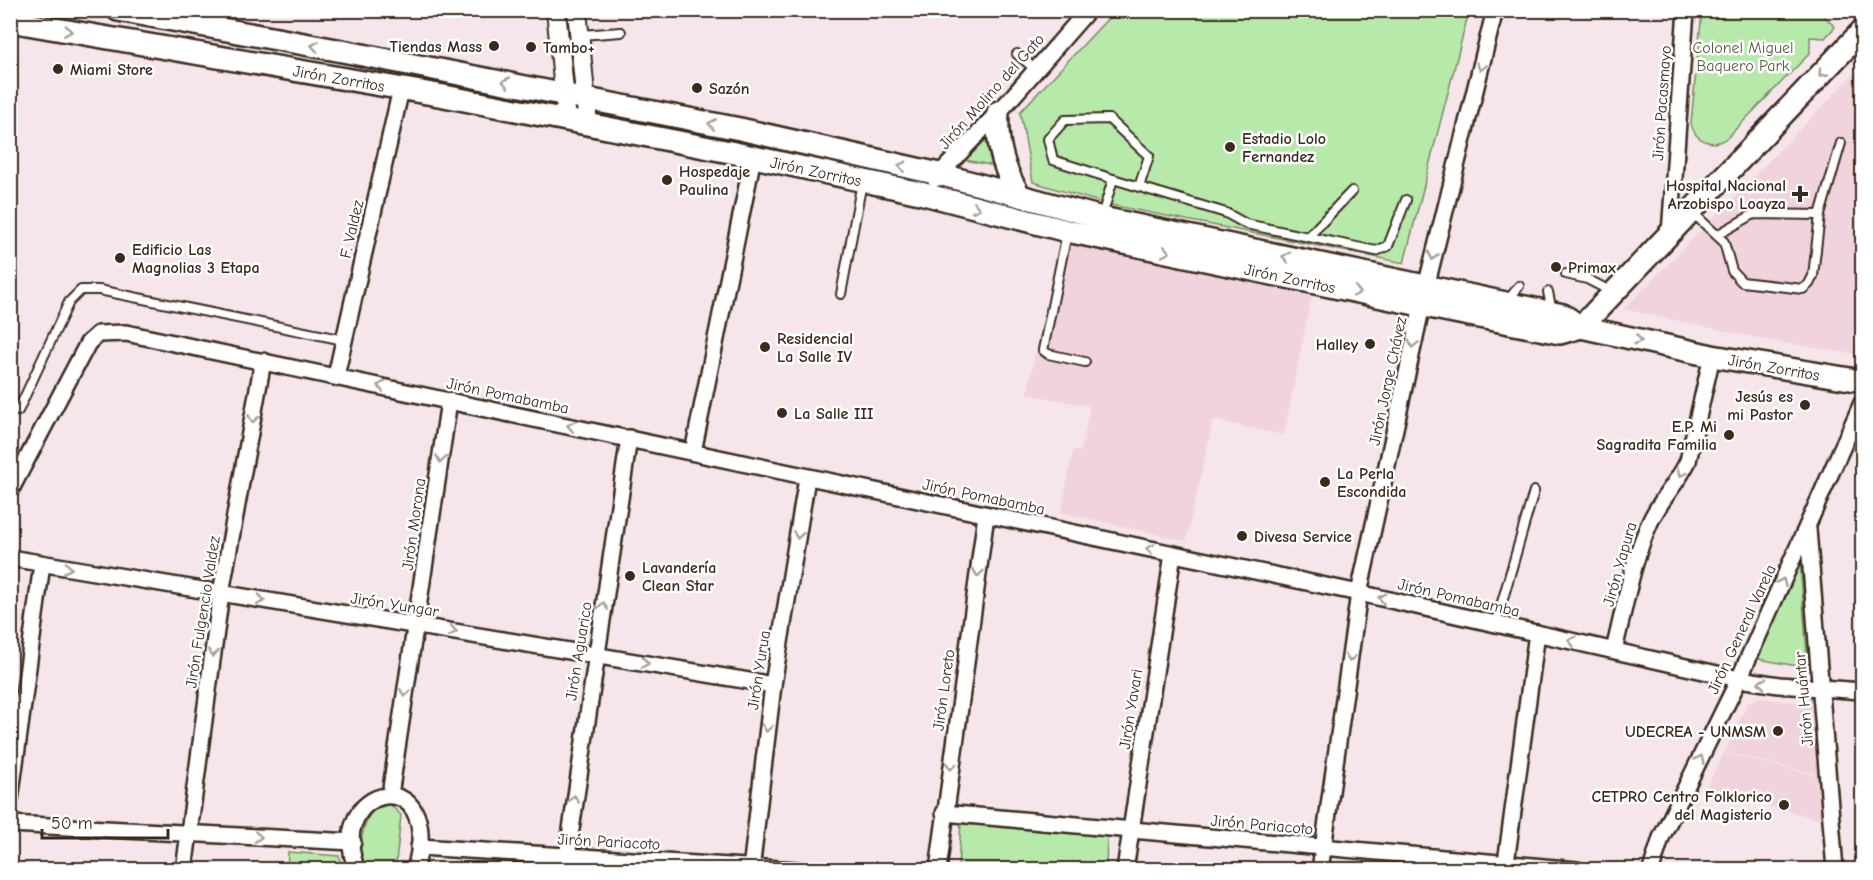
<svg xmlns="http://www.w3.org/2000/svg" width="1873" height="880" font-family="'Comic Neue',sans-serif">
<rect width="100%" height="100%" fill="#f6e5ea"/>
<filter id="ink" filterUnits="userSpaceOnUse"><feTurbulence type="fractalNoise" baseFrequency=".0167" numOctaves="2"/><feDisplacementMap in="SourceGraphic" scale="12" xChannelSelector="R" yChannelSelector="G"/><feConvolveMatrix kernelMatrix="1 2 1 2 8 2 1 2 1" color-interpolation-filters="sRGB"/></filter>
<g filter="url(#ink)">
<g fill="#f0d3dc">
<polygon points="1862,66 1862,355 1767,340 1624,309"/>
<polygon points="1060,240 1311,297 1284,435 1213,420 1186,541 1061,512 1073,450 1081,452 1090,406 1027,394"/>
<polygon points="1757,698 1807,703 1819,709 1824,776 1725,752 1747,704"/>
<polygon points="1724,753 1823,777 1826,821 1706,789"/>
</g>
<g fill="#b7e9aa" stroke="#798a64" stroke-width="1.5">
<polygon points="1115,11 1469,11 1404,263 1106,204 1033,182 1020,112"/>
<path d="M 1702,11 L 1819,11 L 1835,27 L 1825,38 L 1810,37 L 1810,53 L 1728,137 C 1713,149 1694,141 1691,123 Z"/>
<polygon points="989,137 1000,167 965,160"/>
<polygon points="1800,563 1808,668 1758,659"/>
<path d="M 381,803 L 388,803 L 401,815 L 396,862 L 392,869 L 365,869 C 355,852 363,814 381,803 Z"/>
<polygon points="961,822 1107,835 1106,869 958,867"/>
<polygon points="288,852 339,856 343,869 287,869"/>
</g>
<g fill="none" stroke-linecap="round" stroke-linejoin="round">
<defs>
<g id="service">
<polyline points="581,35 621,32"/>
<polyline points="1017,54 1036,70"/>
<polyline points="1113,179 1053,160 1048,139 1065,120 1109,119 1149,156 1139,187"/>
<polyline points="1692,212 1724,242 1732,271 1742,282 1803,289 1809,284 1813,276 1820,215 1841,143"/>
<polyline points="1102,216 1113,179 1226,213 1246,224 1376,251 1388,246 1406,200"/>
<polyline points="1067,233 1043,350 1048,354 1085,362"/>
<polyline points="1717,235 1754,214 1820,215"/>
<polyline points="1308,237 1352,191"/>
<polyline points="1566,274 1587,279 1612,292"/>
<polyline points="1548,292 1552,311"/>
<polyline points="841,294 862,182"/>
<polyline points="1507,302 1519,286"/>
<polyline points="18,411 69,302 81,290 99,290 344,340"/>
<polyline points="1496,623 1534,491"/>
</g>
<g id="minor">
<polyline points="935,179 1007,103 1088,10"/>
<polyline points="1670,234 1686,10"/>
<polyline points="336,376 401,89"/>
<polyline points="693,452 753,157"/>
<polyline points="10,491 88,343 98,334 126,333 1359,593 1739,679 1779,685 1862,691"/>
<polyline points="1808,529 1835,870"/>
<polyline points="10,558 773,685"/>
<path d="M 1614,650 C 1625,607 1632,560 1651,520 C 1661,499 1678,482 1688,461 L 1712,356"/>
<polyline points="390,795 449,401"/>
<polyline points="10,800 42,564"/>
<polyline points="944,813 1577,870"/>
<polyline points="10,824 353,842"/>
<polyline points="419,847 797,870"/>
<polyline points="184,870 221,593 263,361"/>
<path d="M 357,870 C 323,784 446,759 415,870"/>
<polyline points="565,870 629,438"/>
<polyline points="751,870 773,685 807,478"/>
<polyline points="938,870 986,515"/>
<polyline points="1125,870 1173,554"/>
<polyline points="1320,870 1359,593 1426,287 1495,10"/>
<polyline points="1505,870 1537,633"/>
<polyline points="1651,870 1661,838 1739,679 1862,403"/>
</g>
<g id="tertiary">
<polyline points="556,10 567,121"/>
<polyline points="577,10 588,125"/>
</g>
<g id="secondary">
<polyline points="118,10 337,50 740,129 939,174 1102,218 1563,315 1581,327 1712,356 1862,381"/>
<polyline points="10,21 444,96 735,153 920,193 1067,231 1444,310 1560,333 1581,327"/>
<path d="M 998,112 C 996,143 1003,170 1020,196"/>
<polyline points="1581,327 1862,31"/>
</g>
</defs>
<use href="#service" stroke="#3b2a1e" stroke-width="12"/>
<use href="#minor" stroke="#3b2a1e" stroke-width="20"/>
<use href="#tertiary" stroke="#3b2a1e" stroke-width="22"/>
<use href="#secondary" stroke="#3b2a1e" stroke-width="26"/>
<use href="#service" stroke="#fff" stroke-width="8"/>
<use href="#minor" stroke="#fff" stroke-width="15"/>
<use href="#tertiary" stroke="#fff" stroke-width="18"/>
<use href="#secondary" stroke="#fff" stroke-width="21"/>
</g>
<defs><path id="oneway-chevron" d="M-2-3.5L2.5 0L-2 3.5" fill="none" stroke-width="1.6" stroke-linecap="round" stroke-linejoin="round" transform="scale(1.5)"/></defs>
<g stroke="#a79f9a">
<use href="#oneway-chevron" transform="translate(68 31) rotate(9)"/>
<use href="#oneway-chevron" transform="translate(315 46) rotate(-170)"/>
<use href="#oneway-chevron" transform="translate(1481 67) rotate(104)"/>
<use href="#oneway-chevron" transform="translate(1822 73) rotate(134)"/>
<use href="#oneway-chevron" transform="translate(506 82) rotate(-169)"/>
<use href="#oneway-chevron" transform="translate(712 124) rotate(-169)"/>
<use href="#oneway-chevron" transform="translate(902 166) rotate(-167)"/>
<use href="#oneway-chevron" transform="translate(976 208) rotate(14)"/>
<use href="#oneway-chevron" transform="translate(1166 252) rotate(12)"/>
<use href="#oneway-chevron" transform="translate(1433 256) rotate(104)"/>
<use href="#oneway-chevron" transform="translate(1286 257) rotate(-168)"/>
<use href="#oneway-chevron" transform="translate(1357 292) rotate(12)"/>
<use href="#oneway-chevron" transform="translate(1638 340) rotate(13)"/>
<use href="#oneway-chevron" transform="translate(1413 344) rotate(102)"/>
<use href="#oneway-chevron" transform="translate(381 386) rotate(-168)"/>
<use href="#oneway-chevron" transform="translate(253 419) rotate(100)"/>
<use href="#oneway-chevron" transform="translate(571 426) rotate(-168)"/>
<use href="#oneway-chevron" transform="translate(441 459) rotate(98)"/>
<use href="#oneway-chevron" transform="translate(1681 473) rotate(118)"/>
<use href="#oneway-chevron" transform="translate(798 535) rotate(99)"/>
<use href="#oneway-chevron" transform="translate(1150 549) rotate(-168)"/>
<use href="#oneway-chevron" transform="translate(68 568) rotate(9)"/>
<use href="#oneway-chevron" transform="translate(978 573) rotate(98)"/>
<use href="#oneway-chevron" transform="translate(1782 582) rotate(-66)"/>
<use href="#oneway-chevron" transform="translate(1382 598) rotate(-168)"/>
<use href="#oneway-chevron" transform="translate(261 600) rotate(9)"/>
<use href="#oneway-chevron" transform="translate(603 606) rotate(-81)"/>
<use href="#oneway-chevron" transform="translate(453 631) rotate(9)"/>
<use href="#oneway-chevron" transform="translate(1572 641) rotate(-167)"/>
<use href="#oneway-chevron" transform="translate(213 653) rotate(98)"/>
<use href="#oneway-chevron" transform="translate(1350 658) rotate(98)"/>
<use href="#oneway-chevron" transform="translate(645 663) rotate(9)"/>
<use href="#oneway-chevron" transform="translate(1762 683) rotate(-171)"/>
<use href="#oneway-chevron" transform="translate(405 693) rotate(99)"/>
<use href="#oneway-chevron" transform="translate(767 728) rotate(98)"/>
<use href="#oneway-chevron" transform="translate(1700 759) rotate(-64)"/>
<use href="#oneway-chevron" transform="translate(951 766) rotate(98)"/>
<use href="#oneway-chevron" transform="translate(574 799) rotate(-82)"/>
<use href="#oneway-chevron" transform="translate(258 837) rotate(3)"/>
</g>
</g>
<g fill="#3b2a1e" stroke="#fff" stroke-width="2">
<circle cx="494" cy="46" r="6"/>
<circle cx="531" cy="47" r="6"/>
<circle cx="58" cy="69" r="6"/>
<circle cx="697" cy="88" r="6"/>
<circle cx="1230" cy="147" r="6"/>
<circle cx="667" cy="180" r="6"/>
<path d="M1797 185h6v6h6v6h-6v6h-6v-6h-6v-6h6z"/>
<circle cx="120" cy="258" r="6"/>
<circle cx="1556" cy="267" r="6"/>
<circle cx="1370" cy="344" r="6"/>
<circle cx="765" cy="347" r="6"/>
<circle cx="1805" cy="405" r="6"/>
<circle cx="782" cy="413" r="6"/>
<circle cx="1729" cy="435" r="6"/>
<circle cx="1325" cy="482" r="6"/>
<circle cx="1242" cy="536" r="6"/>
<circle cx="630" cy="576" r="6"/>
<circle cx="1778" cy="731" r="6"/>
<circle cx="1784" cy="805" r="6"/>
</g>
<g text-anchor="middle" stroke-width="5" stroke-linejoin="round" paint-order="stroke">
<g font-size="16" font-weight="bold" fill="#3b2a1e" stroke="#fff" text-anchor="start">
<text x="482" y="52" text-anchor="end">Tiendas Mass</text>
<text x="543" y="53">Tambo+</text>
<text x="70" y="75">Miami Store</text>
<text x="709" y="94">Sazón</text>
<text x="1242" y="144">Estadio Lolo<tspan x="1242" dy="18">Fernandez</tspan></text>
<text x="679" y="177">Hospedaje<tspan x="679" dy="18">Paulina</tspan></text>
<text x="1786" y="191" text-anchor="end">Hospital Nacional<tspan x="1786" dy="18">Arzobispo Loayza</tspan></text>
<text x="132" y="255">Edificio Las<tspan x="132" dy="18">Magnolias 3 Etapa</tspan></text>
<text x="1568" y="273">Primax</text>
<text x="777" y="344">Residencial<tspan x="777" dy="18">La Salle IV</tspan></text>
<text x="1358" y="350" text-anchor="end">Halley</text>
<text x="1793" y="402" text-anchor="end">Jesús es<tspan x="1793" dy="18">mi Pastor</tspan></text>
<text x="794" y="419">La Salle III</text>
<text x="1717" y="432" text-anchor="end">E.P. Mi<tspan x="1717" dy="18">Sagradita Familia</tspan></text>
<text x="1337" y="479">La Perla<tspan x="1337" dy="18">Escondida</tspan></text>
<text x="1254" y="542">Divesa Service</text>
<text x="642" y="573">Lavandería<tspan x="642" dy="18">Clean Star</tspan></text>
<text x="1766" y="737" text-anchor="end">UDECREA - UNMSM</text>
<text x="1772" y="802" text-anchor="end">CETPRO Centro Folklorico<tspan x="1772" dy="18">del Magisterio</tspan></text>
</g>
<g font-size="16" fill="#5a5a41" stroke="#fff">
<text x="1743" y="53">Colonel Miguel<tspan x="1743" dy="18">Baquero Park</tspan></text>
</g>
<g font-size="16" fill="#3b2a1e" stroke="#fff">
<text transform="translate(339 78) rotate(10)" y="6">Jirón Zorritos</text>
<text transform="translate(991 91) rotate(-48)" y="6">Jirón Molino del Gato</text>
<text transform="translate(1661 103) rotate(-86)" y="6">Jirón Pacasmayo</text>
<text transform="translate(816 171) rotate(12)" y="6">Jirón Zorritos</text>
<text transform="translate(351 229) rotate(-77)" y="6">F. Valdez</text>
<text transform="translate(1290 278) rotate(12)" y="6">Jirón Zorritos</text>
<text transform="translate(1774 367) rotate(10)" y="6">Jirón Zorritos</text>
<text transform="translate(1387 381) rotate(-78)" y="6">Jirón Jorge Chávez</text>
<text transform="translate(508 395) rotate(12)" y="6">Jirón Pomabamba</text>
<text transform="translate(984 496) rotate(12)" y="6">Jirón Pomabamba</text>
<text transform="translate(413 524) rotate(-82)" y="6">Jirón Morona</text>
<text transform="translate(1619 564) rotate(-74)" y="6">Jirón Yapura</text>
<text transform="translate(1459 597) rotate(13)" y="6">Jirón Pomabamba</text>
<text transform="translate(395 604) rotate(9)" y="6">Jirón Yungar</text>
<text transform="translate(202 612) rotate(-81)" y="6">Jirón Fulgencio Valdez</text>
<text transform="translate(1741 629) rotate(-65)" y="6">Jirón General Varela</text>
<text transform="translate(578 651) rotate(-81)" y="6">Jirón Aguarico</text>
<text transform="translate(758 670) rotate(-81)" y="6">Jirón Yurua</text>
<text transform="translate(943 690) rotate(-82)" y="6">Jirón Loreto</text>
<text transform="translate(1803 699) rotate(-95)" y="6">Jirón Huántar</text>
<text transform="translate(1130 709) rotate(-81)" y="6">Jirón Yavari</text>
<text transform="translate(1262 824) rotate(5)" y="6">Jirón Pariacoto</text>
<text transform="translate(609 841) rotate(3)" y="6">Jirón Pariacoto</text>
</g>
</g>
<rect width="1873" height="880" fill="none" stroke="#fff" stroke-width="36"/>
<rect x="18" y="18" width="1837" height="844" fill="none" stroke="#3b2a1e" stroke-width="2" filter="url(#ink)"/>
<path d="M42 829v9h126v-9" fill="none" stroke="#3b2a1e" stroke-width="3"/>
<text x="51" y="829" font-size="18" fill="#3b2a1e" stroke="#ffffff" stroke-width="4.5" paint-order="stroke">50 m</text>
</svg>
